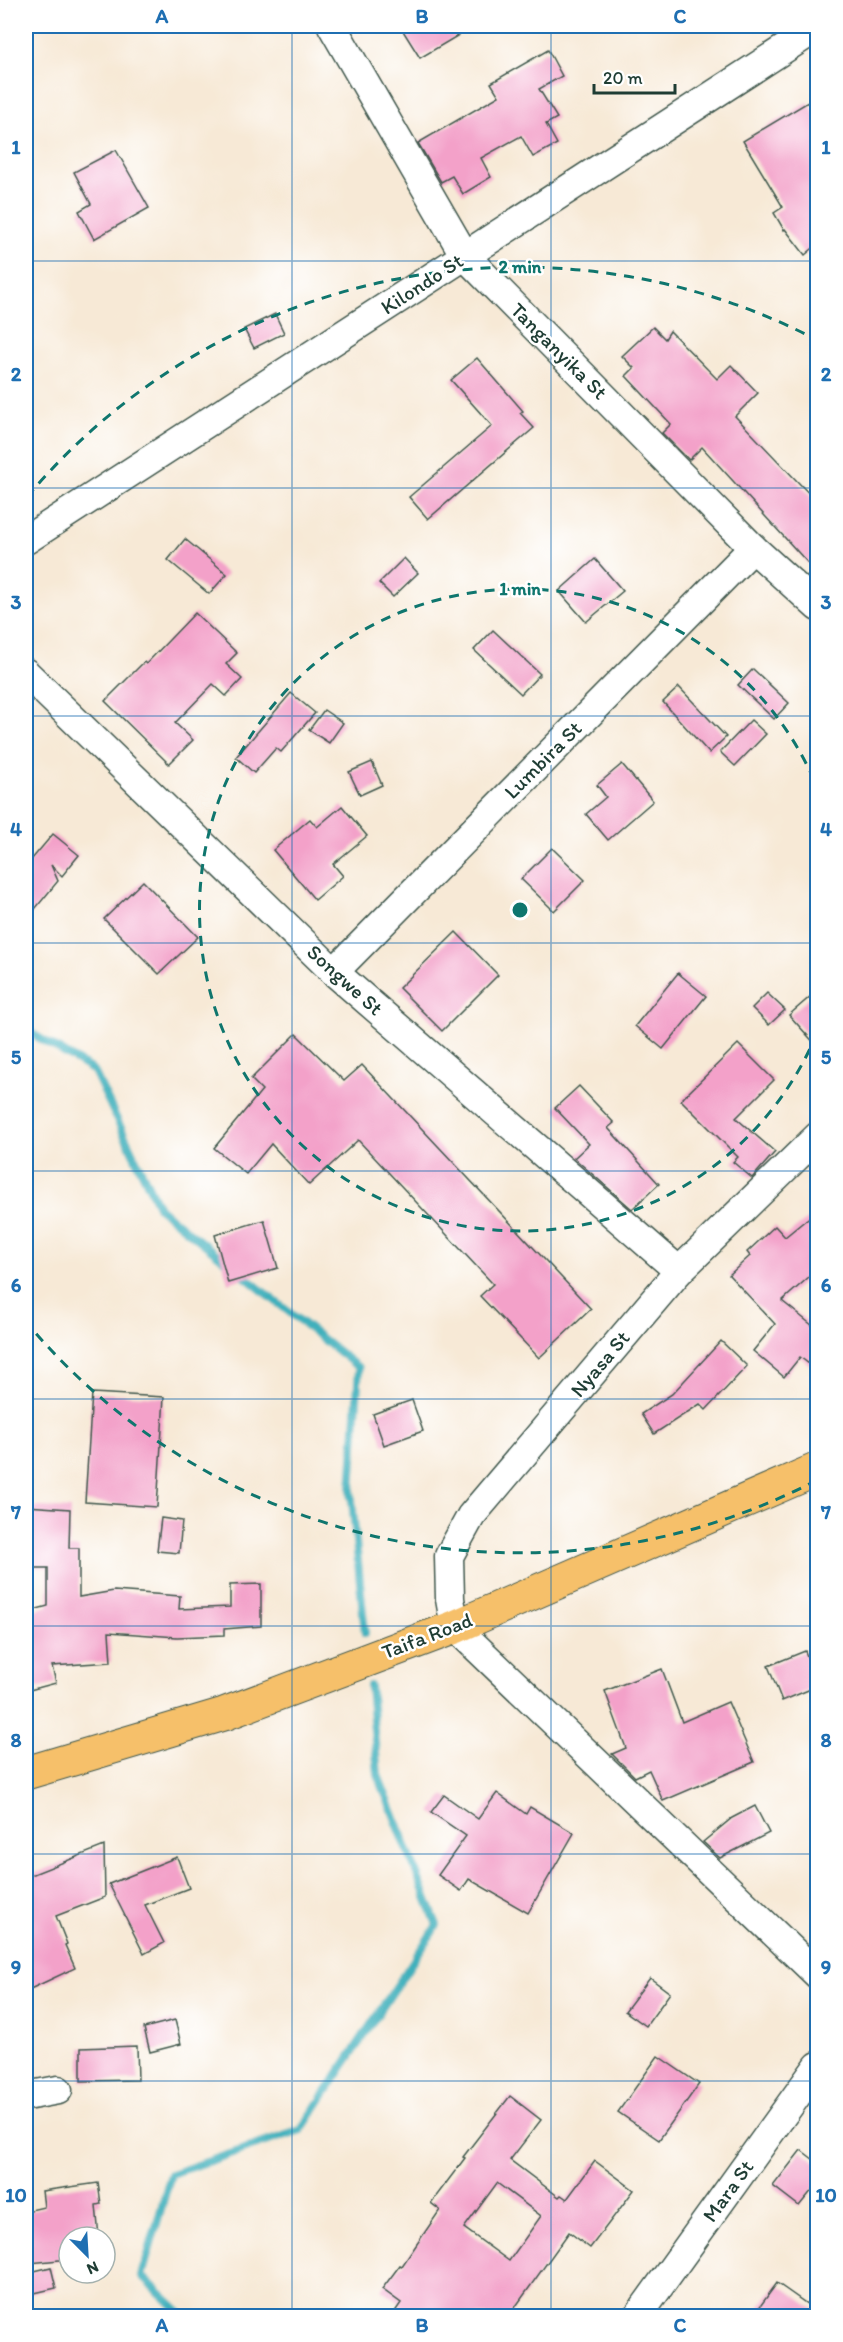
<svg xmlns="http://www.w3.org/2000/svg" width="843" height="2342" font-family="Itim,sans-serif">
<rect width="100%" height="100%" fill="#fff"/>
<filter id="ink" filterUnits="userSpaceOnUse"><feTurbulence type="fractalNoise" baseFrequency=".0167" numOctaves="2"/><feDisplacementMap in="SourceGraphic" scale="12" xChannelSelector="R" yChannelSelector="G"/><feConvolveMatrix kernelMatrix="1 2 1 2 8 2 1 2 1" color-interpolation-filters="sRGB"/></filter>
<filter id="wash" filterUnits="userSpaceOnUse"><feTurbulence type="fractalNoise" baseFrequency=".008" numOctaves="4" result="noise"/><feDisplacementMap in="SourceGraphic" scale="24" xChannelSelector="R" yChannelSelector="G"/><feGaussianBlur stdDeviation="1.35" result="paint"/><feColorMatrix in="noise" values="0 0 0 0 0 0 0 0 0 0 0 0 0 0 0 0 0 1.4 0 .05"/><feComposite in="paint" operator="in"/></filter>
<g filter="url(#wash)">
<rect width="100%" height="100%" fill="#f7e9d6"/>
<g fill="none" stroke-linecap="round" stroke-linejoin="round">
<g stroke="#40b0bc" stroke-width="8">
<polyline points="26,1030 94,1071 159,1208 229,1264"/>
<polyline points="239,1272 359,1368 351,1490 365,1633"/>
<polyline points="184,2316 142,2276 171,2174 301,2130 437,1925 378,1775 370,1686"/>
</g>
</g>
<g id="blocks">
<g fill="#f3a1c9" fill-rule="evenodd">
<polygon points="400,26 474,26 420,58"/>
<polygon points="548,50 562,76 539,89 557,118 546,124 557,144 533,157 521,136 481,158 491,177 463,194 452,176 441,182 418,143 499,96 491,83"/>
<polygon points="808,102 818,118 818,244 805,255 785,229 784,230 774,213 783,207 743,141"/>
<polygon points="116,150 149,208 94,239 79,211 91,204 74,172"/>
<polygon points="275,314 284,333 254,348 244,329"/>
<polygon points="653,327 665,339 670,331 717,379 731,365 758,393 735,416 818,503 818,574 702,447 689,460 662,433 671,424 626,376 634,368 622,356"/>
<polygon points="477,358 523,411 520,413 534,428 428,519 409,497 492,426 451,380"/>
<polygon points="185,539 227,574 209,594 168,560"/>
<polygon points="404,558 418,573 393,597 379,583"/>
<polygon points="595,559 623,591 586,622 559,591"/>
<polygon points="195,613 237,653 226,664 242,679 226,696 213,684 175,723 193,740 169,764 105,701 144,662 146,664"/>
<polygon points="493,630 540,674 521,694 474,650"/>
<polygon points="753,669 789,703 774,719 738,685"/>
<polygon points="679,687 726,737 709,753 663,702"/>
<polygon points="291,693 315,713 281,752 276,748 254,773 236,757"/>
<polygon points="324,710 343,723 329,743 309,730"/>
<polygon points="751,720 766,734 735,766 720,752"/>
<polygon points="372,762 382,785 360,795 349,772"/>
<polygon points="622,764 653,801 608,840 586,814 606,797 597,785"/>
<polygon points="342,806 367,836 333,864 343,876 315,900 273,850 310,819 317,827"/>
<polygon points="53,834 79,855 62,876 51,865 58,881 26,920 26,866"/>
<polygon points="552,848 585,880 554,911 521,879"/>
<polygon points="143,881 198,937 159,974 104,919"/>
<polygon points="456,932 498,975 442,1031 399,988"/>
<polygon points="678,973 706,996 663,1049 635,1026"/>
<polygon points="818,990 818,1047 789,1015"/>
<polygon points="767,993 785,1010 769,1025 752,1008"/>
<polygon points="296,1034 344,1081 362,1065 591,1309 539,1358 480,1296 493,1284 358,1140 309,1185 271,1144 246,1174 214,1148 262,1090 251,1079"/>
<polygon points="738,1044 774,1080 736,1118 775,1152 752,1178 733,1162 738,1157 681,1100"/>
<polygon points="579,1086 614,1123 608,1128 659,1184 632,1209 574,1158 589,1144 555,1108"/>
<polygon points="818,1210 818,1269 782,1301 818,1330 818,1371 800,1357 784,1377 753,1351 775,1324 729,1275 750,1256 747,1252 775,1226 785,1237"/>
<polygon points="264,1220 278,1268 228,1283 215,1235"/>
<polygon points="721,1341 747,1366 706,1410 700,1404 654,1434 641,1414 672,1394"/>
<polygon points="92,1393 164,1397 157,1507 85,1502"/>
<polygon points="412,1400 423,1431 384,1445 373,1414"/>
<polygon points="26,1506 70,1509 69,1548 79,1548 79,1597 114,1591 180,1596 179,1609 230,1607 230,1585 261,1584 261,1626 224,1629 224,1635 177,1637 109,1632 111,1662 52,1666 56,1683 26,1691 26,1612 48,1606 48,1568 26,1568"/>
<polygon points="161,1518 182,1521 179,1553 157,1551"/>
<polygon points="805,1651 818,1686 782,1701 768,1666"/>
<polygon points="662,1669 682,1722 728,1702 754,1762 663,1801 649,1770 635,1777 612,1754 626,1748 605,1691"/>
<polygon points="497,1793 526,1814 530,1807 574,1833 528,1913 469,1879 461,1891 438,1875 466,1836 431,1812 444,1795 478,1819"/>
<polygon points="755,1806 769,1833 720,1858 703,1842 732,1818"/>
<polygon points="104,1846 105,1897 56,1916 67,1944 65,1945 75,1968 26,1991 26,1877"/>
<polygon points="177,1857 189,1888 145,1905 164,1943 144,1954 109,1884"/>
<polygon points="650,1978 670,1993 646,2026 625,2011"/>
<polygon points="175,2020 181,2044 150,2052 144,2028"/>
<polygon points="137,2046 138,2080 81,2081 81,2048"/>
<polygon points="658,2056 699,2084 659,2140 618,2112"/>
<path d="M 510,2096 L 541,2120 L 510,2160 L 559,2197 L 561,2195 L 567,2199 L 595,2161 L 634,2190 L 590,2248 L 569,2232 L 509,2316 L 392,2316 L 401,2303 L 382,2289 L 400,2265 L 402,2266 L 440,2210 L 431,2203 L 465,2158 L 463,2157 ZM 497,2183 L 541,2216 L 509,2261 L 464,2228 Z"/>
<polygon points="801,2150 818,2163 818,2183 799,2206 773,2186"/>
<polygon points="98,2183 101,2204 96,2205 99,2237 69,2237 69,2259 30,2263 26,2244 26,2211 44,2207 42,2191"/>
<polygon points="51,2267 56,2288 26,2295 26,2273"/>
<polygon points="777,2283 818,2312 818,2316 753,2316"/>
</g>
</g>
</g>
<g filter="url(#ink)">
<use href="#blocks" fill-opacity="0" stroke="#3f574c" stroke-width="1.5"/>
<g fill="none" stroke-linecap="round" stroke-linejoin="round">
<defs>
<g id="street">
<polyline points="332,26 465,256 753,548 818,607"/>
<polyline points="26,540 818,27"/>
<polyline points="26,673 334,972 679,1271"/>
<polyline points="334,972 753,548"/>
<polyline points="818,1136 679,1271 471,1516 449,1556 450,1599 455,1627 818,1975"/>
<polyline points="26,2096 58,2090"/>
<polyline points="638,2316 818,2066"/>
</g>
<polyline id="highway" points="26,1773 224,1714 455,1627 818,1469"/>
</defs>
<use href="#street" stroke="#3f574c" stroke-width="31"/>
<use href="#highway" stroke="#3f574c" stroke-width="35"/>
<use href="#street" stroke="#fff" stroke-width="28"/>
<use href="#highway" stroke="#f6c06b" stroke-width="33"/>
</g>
</g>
<path fill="none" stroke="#1f6fb2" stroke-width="1.5" stroke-opacity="0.55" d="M 292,26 L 292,2316M 551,26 L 551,2316M 26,261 L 818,261M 26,488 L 818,488M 26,716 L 818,716M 26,943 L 818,943M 26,1171 L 818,1171M 26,1399 L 818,1399M 26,1626 L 818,1626M 26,1854 L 818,1854M 26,2081 L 818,2081"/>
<g fill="none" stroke="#0f766e" stroke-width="3" stroke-dasharray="10 8">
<path d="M817 1033A321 321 0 1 1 817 787"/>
<path d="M817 1480A643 643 0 0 1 27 1323M27 497A643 643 0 0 1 817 340"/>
</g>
<g text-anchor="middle" stroke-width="5" stroke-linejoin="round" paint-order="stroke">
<g font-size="21" fill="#1f3d34" stroke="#fff">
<text transform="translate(422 284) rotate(-33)" y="7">Kilondo St</text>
<text transform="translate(559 351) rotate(45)" y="7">Tanganyika St</text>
<text transform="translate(543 760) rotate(-45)" y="7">Lumbira St</text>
<text transform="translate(345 980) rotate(42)" y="7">Songwe St</text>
<text transform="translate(600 1364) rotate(-50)" y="7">Nyasa St</text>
<text transform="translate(427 1636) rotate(-21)" y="7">Taifa Road</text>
<text transform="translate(728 2191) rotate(-54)" y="7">Mara St</text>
</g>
</g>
<circle cx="520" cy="910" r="9" fill="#0f766e" stroke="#fff" stroke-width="3"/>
<g font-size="18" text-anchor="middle" font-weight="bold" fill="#0f766e" stroke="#fff" stroke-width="5" stroke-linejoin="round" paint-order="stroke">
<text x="520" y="273">2 min</text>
<text x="520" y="595">1 min</text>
</g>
<rect width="843" height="2342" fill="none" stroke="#fff" stroke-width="66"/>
<g transform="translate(87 2255) rotate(156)"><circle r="28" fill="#ffffff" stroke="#a5b1ae" stroke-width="1.5"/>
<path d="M0-4.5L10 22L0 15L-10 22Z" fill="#1f6fb2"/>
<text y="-9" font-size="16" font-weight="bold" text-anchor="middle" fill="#1f3d34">N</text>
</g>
<path d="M594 84v9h81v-9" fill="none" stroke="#1f3d34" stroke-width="3"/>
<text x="603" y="84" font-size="18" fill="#1f3d34" stroke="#ffffff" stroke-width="4.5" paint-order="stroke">20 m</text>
<rect x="33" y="33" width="777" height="2276" fill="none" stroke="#1f6fb2" stroke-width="2"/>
<g font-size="20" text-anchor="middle" font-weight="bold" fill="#1f6fb2">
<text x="162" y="23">A</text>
<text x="422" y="23">B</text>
<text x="680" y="23">C</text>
<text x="16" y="154">1</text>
<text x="826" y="154">1</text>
<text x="16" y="381">2</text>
<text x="826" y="381">2</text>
<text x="16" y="609">3</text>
<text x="826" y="609">3</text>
<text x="16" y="836">4</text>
<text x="826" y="836">4</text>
<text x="16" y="1064">5</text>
<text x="826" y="1064">5</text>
<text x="16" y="1292">6</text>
<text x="826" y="1292">6</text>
<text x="16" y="1519">7</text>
<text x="826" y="1519">7</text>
<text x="16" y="1747">8</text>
<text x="826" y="1747">8</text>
<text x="16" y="1974">9</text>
<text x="826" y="1974">9</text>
<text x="16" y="2202">10</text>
<text x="826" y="2202">10</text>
<text x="162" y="2332">A</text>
<text x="422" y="2332">B</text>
<text x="680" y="2332">C</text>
</g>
</svg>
